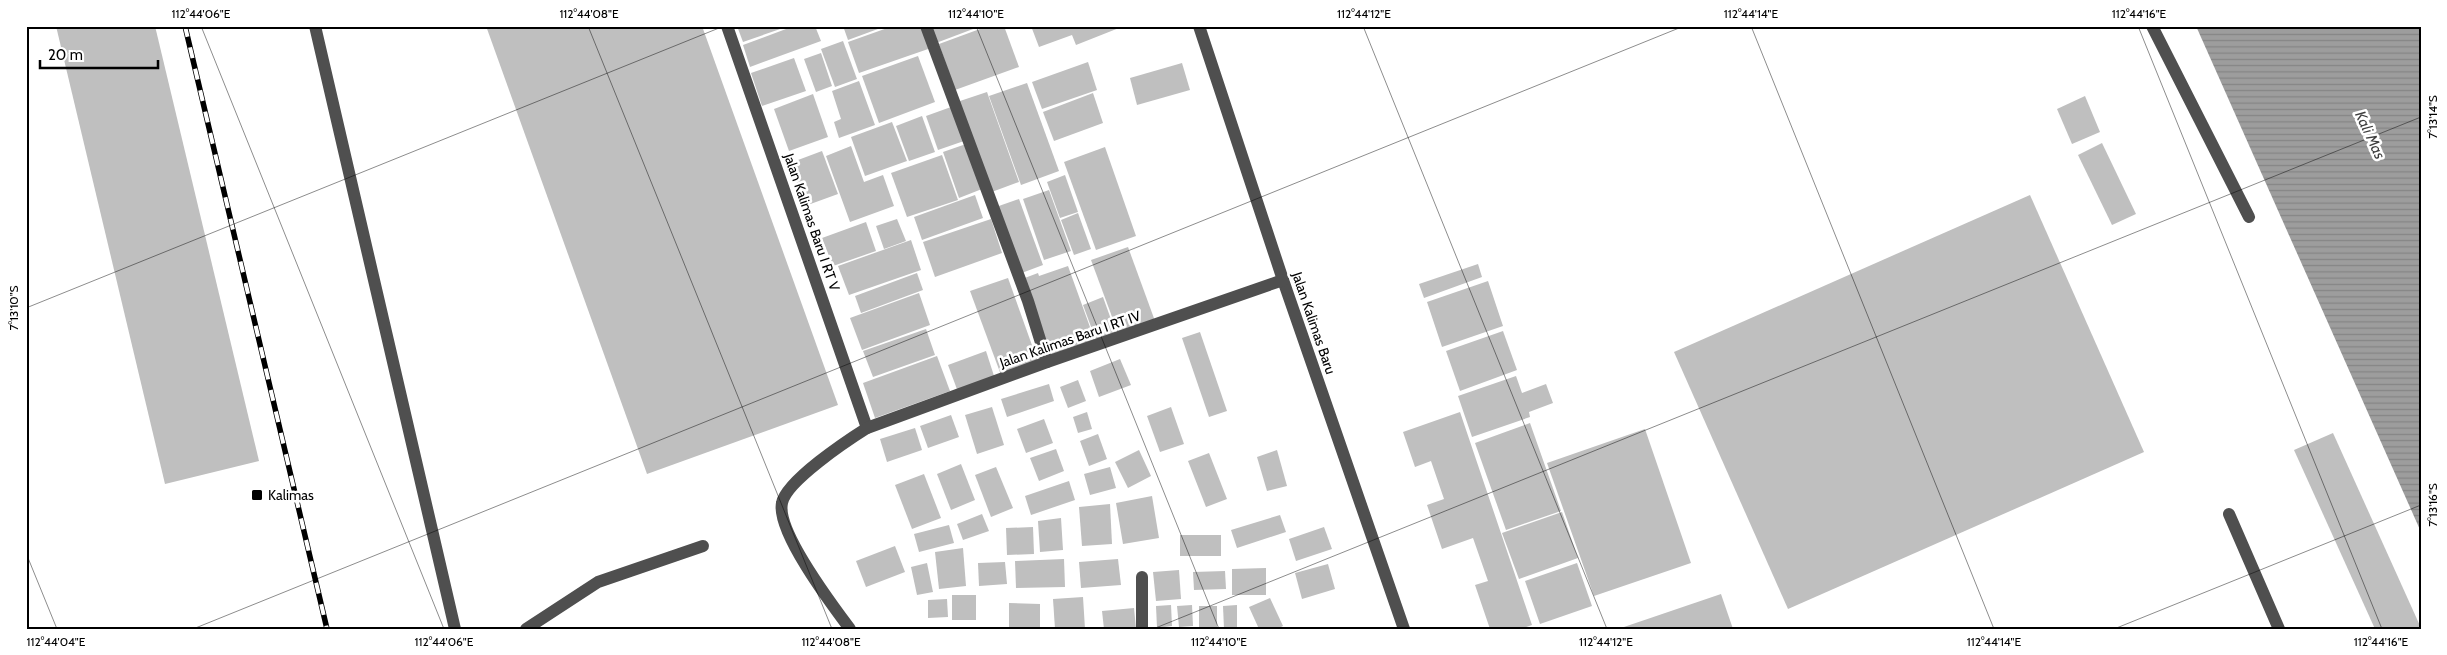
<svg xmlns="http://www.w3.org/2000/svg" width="2447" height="655" font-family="Cabin,sans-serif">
<defs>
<pattern id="water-rules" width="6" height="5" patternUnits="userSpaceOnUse" patternTransform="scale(1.25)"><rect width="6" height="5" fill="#9d9d9d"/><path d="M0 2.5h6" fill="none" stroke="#858585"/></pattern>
</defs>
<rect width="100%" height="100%" fill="#fff"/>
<polygon fill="url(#water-rules)" points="2196,26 2418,26 2421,32 2421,532"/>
<g fill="#bfbfbf">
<polygon points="56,26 155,26 259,461 165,484"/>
<polygon points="486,26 702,26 838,405 647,474"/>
<polygon points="737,26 786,26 786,27 743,42"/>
<polygon points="794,26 815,26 821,41 750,67 743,45"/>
<polygon points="843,26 886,26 848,40"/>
<polygon points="893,26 924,26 931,48 859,73 848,42"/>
<polygon points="930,26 981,26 936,43"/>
<polygon points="988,26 1004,26 1019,67 955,90 939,44"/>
<polygon points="1031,26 1124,26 1076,45 1072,35 1039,47"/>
<polygon points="843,41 857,79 835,87 821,49"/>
<polygon points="821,53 832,86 816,92 804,59"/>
<polygon points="918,56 935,102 879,123 862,76"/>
<polygon points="794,58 806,91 762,106 751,73"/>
<polygon points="1088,62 1097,90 1042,109 1032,82"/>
<polygon points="1182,63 1190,90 1137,105 1130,78"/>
<polygon points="859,81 875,125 839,138 834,122 841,119 832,91"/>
<polygon points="1027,83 1059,171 1021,185 989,96"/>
<polygon points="987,92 1019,182 989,193 957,102"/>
<polygon points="1093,93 1103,123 1054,141 1043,112"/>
<polygon points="813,94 828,137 789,151 774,109"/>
<polygon points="2085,96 2100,132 2072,144 2057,109"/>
<polygon points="951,107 964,141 938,150 926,116"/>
<polygon points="922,116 935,152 909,161 896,126"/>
<polygon points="892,122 907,161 865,176 851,137"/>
<polygon points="2102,143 2136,214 2112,225 2078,155"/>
<polygon points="966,144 982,189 959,198 943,152"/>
<polygon points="851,146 864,182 883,175 894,206 850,222 826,156"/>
<polygon points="1105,147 1136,236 1096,250 1064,162"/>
<polygon points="822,151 838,194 805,206 790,163"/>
<polygon points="942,155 958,200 907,217 891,173"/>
<polygon points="1065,175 1078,212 1060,218 1047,182"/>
<polygon points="1049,190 1071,251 1044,260 1023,199"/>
<polygon points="975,195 983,218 922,240 914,217"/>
<polygon points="2030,195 2144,452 1788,609 1674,352"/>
<polygon points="1019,199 1043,265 1019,274 996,207"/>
<polygon points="1078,213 1091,249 1074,255 1061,220"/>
<polygon points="897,219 906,241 884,249 876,226"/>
<polygon points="991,219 1002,253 935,277 923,242"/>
<polygon points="866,222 876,251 833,266 822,238"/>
<polygon points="911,240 921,270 849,295 838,266"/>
<polygon points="1128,247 1155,321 1118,333 1091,260"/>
<polygon points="1478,264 1482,277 1424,298 1419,284"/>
<polygon points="1068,266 1095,341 1050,357 1022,279 1038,273 1039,276"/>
<polygon points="917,273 923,290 861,313 855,296"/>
<polygon points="1008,278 1038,362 1001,375 970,291"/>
<polygon points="1488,281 1503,326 1442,347 1427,302"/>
<polygon points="919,293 930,325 862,350 850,318"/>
<polygon points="1103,297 1117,336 1097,343 1083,305"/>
<polygon points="926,329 935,355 873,377 863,351"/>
<polygon points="1503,331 1517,370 1460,391 1446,351"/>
<polygon points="1200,332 1227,411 1209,417 1182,338"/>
<polygon points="986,351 995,379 958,392 948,365"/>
<polygon points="937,356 950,391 875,418 863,383"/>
<polygon points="1120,359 1131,385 1099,397 1090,371"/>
<polygon points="1516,376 1522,393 1546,384 1553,403 1529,412 1530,417 1472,437 1458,396"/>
<polygon points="1078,380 1086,401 1068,408 1060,387"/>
<polygon points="1049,384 1054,401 1007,417 1001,399"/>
<polygon points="992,407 1004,445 977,454 965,415"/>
<polygon points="1171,407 1184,444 1160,452 1147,416"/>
<polygon points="1087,412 1092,429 1078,433 1073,417"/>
<polygon points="1460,412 1532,625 1520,629 1490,629 1475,585 1488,581 1473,538 1442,549 1427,505 1444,499 1431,461 1415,467 1403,432"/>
<polygon points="951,415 959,437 928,448 920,426"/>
<polygon points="1044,419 1053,443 1026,453 1017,429"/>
<polygon points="1530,423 1561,511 1506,530 1475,443"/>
<polygon points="915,428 922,450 887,462 880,439"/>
<polygon points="1645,429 1691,563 1594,596 1547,463"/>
<polygon points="2333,433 2421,628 2421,629 2375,629 2294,450"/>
<polygon points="1098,434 1107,459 1089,466 1080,441"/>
<polygon points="1056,449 1064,471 1039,481 1030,458"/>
<polygon points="1139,450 1151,476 1128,488 1115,462"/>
<polygon points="1277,450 1287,486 1267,491 1257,457"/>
<polygon points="1209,453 1227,499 1206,507 1188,461"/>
<polygon points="961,464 975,500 951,510 937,474"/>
<polygon points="996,467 1013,508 991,517 975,475"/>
<polygon points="1110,467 1116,488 1090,495 1084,474"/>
<polygon points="924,474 941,518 912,529 895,485"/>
<polygon points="1069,481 1075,500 1031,515 1025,496"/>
<polygon points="1152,496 1159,538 1123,544 1116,503"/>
<polygon points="1110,504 1112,544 1082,546 1079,507"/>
<polygon points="1562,512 1578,558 1519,579 1502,533"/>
<polygon points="982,514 989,531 963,540 957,524"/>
<polygon points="1280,515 1286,532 1237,548 1231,530"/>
<polygon points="1061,518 1063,550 1040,552 1038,521"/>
<polygon points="949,525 954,543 919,552 914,534"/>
<polygon points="1033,527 1034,554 1007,555 1006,528"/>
<polygon points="1324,527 1332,549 1296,561 1289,539"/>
<rect x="1180" y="535" width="41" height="21"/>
<polygon points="895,546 905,572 866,587 856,561"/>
<polygon points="963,548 966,586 939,589 935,552"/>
<polygon points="1064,559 1065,587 1016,588 1015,561"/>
<polygon points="1118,559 1121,585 1081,588 1079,562"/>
<polygon points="1005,562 1007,584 979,586 978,563"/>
<polygon points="927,563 933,592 917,595 911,567"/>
<polygon points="1577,563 1592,606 1540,624 1525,581"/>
<polygon points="1328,564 1335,589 1302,599 1295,573"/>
<polygon points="1266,568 1266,595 1232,595 1232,569"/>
<polygon points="1179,570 1181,599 1156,601 1153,572"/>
<polygon points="1225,571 1226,589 1194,590 1193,572"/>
<polygon points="1721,594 1733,629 1621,629 1621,628"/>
<rect x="952" y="595" width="24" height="25"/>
<polygon points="1083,597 1085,629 1055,629 1053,599"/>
<polygon points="1270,598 1283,626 1277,629 1259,629 1249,607"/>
<polygon points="947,599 948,617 928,618 928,600"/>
<polygon points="1009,603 1040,604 1040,629 1009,629"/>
<polygon points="1171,605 1172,626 1157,628 1156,606"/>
<polygon points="1192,605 1193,626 1179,627 1177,606"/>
<polygon points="1237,605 1237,629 1224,629 1223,606"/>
<rect x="1199" y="606" width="18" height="22"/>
<polygon points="1134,608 1136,629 1104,629 1102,611"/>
</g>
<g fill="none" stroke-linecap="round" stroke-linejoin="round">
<g stroke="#4f4f4f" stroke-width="12">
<polyline points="315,26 455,629"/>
<polyline points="727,26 867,428"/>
<polyline points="926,26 1028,301 1047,362"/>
<polyline points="1199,26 1283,280 1404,629"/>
<polyline points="2152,26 2249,217"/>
<polyline points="2229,514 2279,629"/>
<polyline points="1142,577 1142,629"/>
<polyline points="526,629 598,582 703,546"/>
<path d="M 850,629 C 832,605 776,531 782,503 C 786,481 848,440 867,428 L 1047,362 L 1283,280"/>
</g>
<defs>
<polyline id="rail" points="185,26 327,629"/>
</defs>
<use href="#rail" stroke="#000" stroke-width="5.5"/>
<use href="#rail" stroke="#fff" stroke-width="4" stroke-dasharray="11" stroke-linecap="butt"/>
</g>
<path fill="none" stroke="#000" stroke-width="1" stroke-opacity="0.45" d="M 201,26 L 444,629M 588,26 L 832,629M 976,26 L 1219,629M 1363,26 L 1607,629M 1751,26 L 1994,629M 2138,26 L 2382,629M 26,308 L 724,26M 26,553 L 57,629M 193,629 L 1684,26M 1153,629 L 2421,117M 2114,629 L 2421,505"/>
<rect fill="#000" stroke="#fff" stroke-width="2" x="251" y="489" width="12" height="12" rx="2.5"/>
<g text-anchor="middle" stroke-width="5" stroke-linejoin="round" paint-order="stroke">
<g font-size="14" fill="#000" stroke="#fff">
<text transform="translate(812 222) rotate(71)" y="5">Jalan Kalimas Baru I RT V</text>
<text transform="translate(1314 323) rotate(71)" y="5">Jalan Kalimas Baru</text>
<text transform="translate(1070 339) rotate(-19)" y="5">Jalan Kalimas Baru I RT IV</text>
</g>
<g font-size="14" fill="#000" stroke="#fff" text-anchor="start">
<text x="268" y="500">Kalimas</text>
</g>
<g font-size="15" font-style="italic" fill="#3e3e3e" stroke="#fff">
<text transform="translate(2370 135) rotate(65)" y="5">Kali Mas</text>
</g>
</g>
<rect width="2447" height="655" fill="none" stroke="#ffffff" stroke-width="55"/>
<path d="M40 60v8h118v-8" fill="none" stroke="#000000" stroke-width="2.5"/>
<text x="48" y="60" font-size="15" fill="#000000" stroke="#ffffff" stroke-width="4" paint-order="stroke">20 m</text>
<rect x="28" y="28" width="2392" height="600" fill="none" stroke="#000" stroke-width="2"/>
<g font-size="12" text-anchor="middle" fill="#000">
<text x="201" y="18">112°44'06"E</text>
<text x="589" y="18">112°44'08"E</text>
<text x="976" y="18">112°44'10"E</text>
<text x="1364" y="18">112°44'12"E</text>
<text x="1751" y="18">112°44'14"E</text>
<text x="2139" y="18">112°44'16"E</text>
<text transform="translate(2433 117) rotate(-90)" y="4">7°13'14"S</text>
<text transform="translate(14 308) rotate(-90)" y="4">7°13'10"S</text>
<text transform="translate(2433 505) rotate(-90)" y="4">7°13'16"S</text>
<text x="56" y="646">112°44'04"E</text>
<text x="444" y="646">112°44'06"E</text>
<text x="831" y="646">112°44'08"E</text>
<text x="1219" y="646">112°44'10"E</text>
<text x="1606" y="646">112°44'12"E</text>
<text x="1994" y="646">112°44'14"E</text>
<text x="2381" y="646">112°44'16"E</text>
</g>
</svg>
